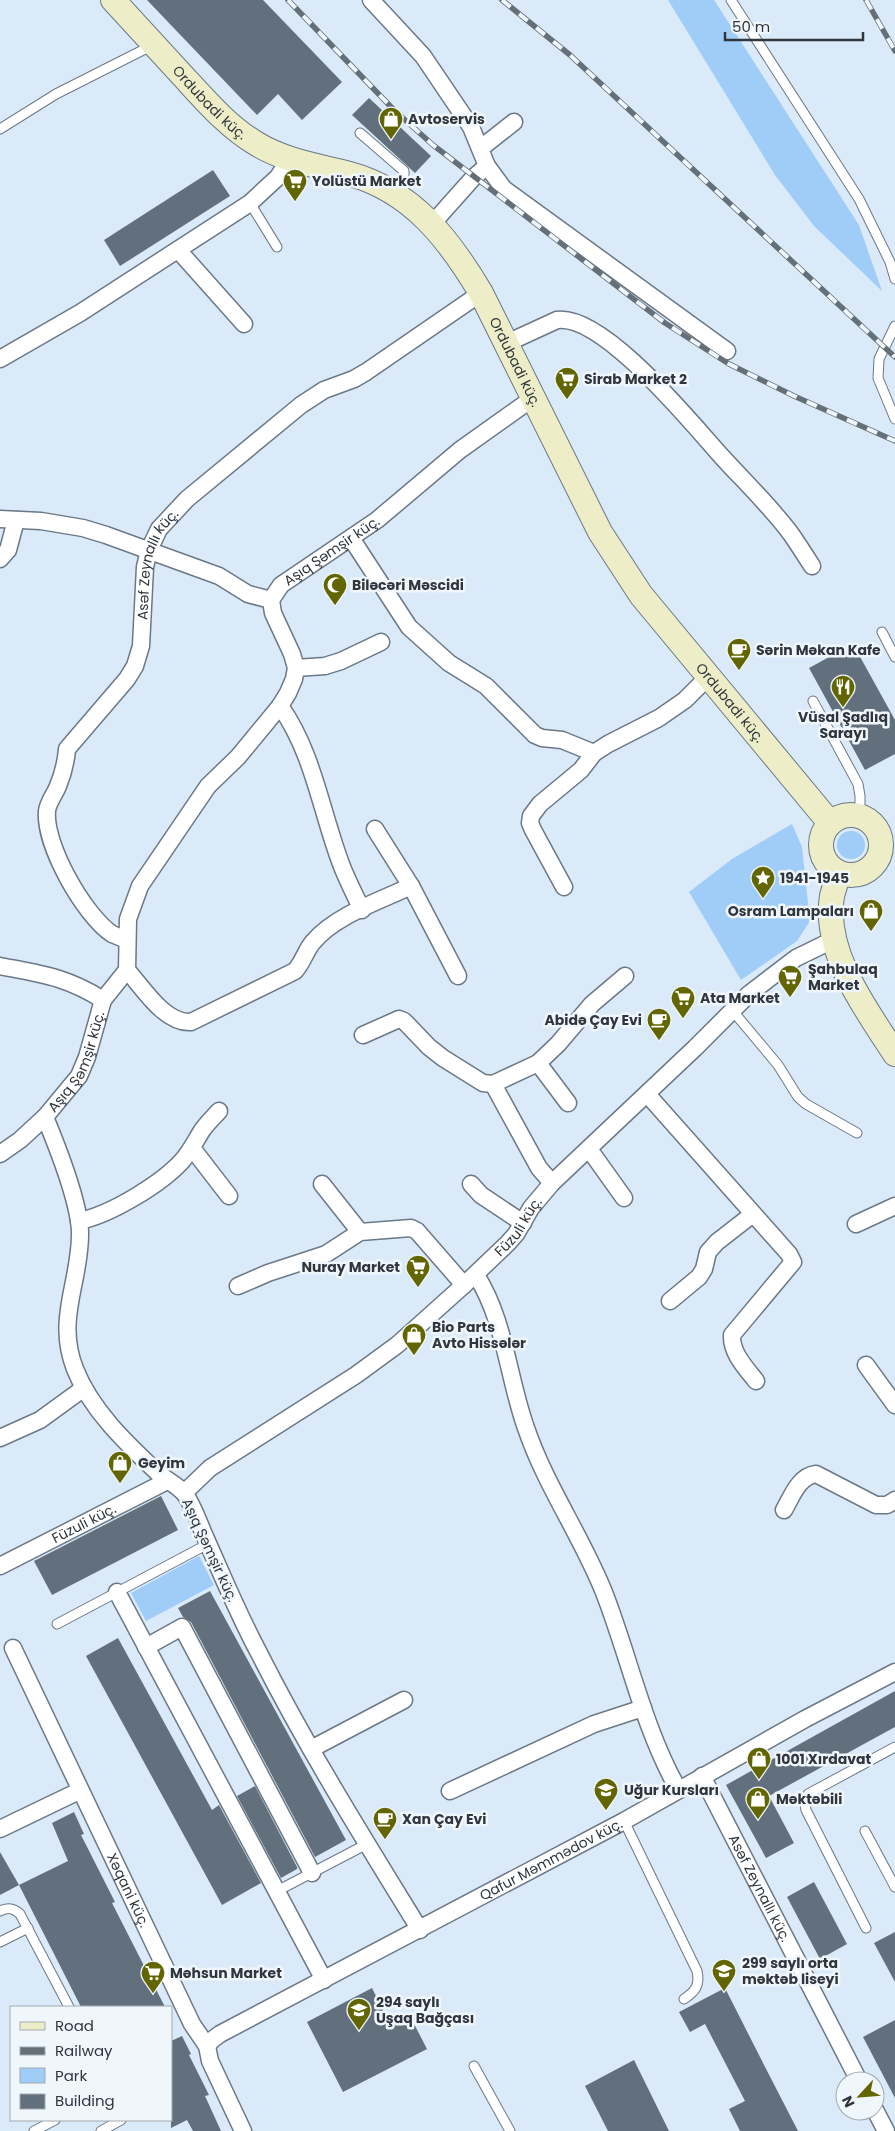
<svg xmlns="http://www.w3.org/2000/svg" width="895" height="2131" font-family="Poppins,sans-serif">
<rect width="100%" height="100%" fill="#daeaf9"/>
<g fill="#a0ccf8">
<polygon points="668,0 714,0 859,225 882,291 814,226 775,175"/>
<polygon points="792,824 802,847 810,921 797,941 741,980 689,892 732,859"/>
<circle cx="851" cy="845" r="14"/>
<polygon points="199,1556 214,1585 146,1621 131,1593"/>
</g>
<g fill="#62707d">
<polygon points="147,0 263,0 342,82 302,120 278,94 257,115"/>
<polygon points="369,98 431,156 415,173 352,115"/>
<polygon points="213,170 230,196 120,266 104,240"/>
<polygon points="853,644 895,720 895,754 865,770 809,668"/>
<polygon points="161,1496 178,1530 52,1595 34,1561"/>
<polygon points="210,1591 346,1840 315,1857 191,1622 183,1617 178,1608"/>
<polygon points="118,1638 212,1810 219,1805 261,1883 222,1905 86,1656"/>
<polygon points="895,1691 895,1727 769,1796 794,1843 766,1858 726,1785"/>
<polygon points="255,1786 297,1867 297,1869 281,1878 237,1796"/>
<polygon points="74,1812 84,1834 81,1835 115,1902 112,1903 165,2007 81,2007 19,1885 68,1861 52,1823"/>
<polygon points="0,1852 19,1885 0,1895"/>
<polygon points="814,1882 847,1944 820,1959 787,1897"/>
<polygon points="895,1932 895,1982 874,1943"/>
<polygon points="372,1988 391,2026 410,2016 427,2049 343,2092 307,2022"/>
<polygon points="725,1988 760,2057 798,2131 740,2131 729,2109 745,2101 705,2024 690,2032 679,2012"/>
<polygon points="895,2020 895,2098 863,2037"/>
<polygon points="182,2036 191,2054 189,2055 209,2095 205,2096 221,2131 193,2131 187,2120 171,2128 171,2041"/>
<polygon points="634,2060 669,2131 608,2131 585,2086"/>
</g>
<g fill="none" stroke-linecap="round" stroke-linejoin="round">
<defs>
<g id="service">
<polyline points="731,0 859,199 890,262 895,279"/>
<polyline points="0,129 56,94 153,45"/>
<polyline points="360,133 404,171 404,176 392,191"/>
<polyline points="250,203 277,247"/>
<polyline points="895,326 879,359 878,378 895,419"/>
<polyline points="882,632 895,657"/>
<polyline points="813,701 858,784 860,796 860,816"/>
<polyline points="732,1010 778,1065 798,1097 806,1104 857,1133"/>
<polyline points="57,1624 208,1544"/>
<path d="M 624,1821 L 697,1971 C 700,1985 696,1991 684,1999"/>
<polyline points="865,1831 895,1887"/>
<polyline points="277,1891 367,1844"/>
<path d="M 0,1911 C 8,1907 14,1908 20,1914 L 69,2007"/>
<polyline points="866,1928 806,1810 804,1799 808,1794 895,1747"/>
<polyline points="0,1942 28,1928"/>
<polyline points="474,2066 510,2131"/>
<polyline points="34,2131 55,2120"/>
<polyline points="101,2131 121,2120"/>
</g>
<g id="minor">
<polyline points="371,0 423,56 471,127 487,166 504,189 727,351"/>
<polyline points="481,148 514,122"/>
<polyline points="432,224 473,178 487,166"/>
<polyline points="178,250 244,324"/>
<path d="M 507,343 L 557,320 C 603,313 693,425 723,458 C 745,482 771,507 791,534 C 798,544 805,555 812,566"/>
<polyline points="0,359 80,313 250,203 278,177 290,158"/>
<polyline points="0,519 41,521 83,528 106,535 219,576 248,594 271,600"/>
<polyline points="351,538 409,627 449,663 486,686 535,735 542,738 562,740 594,753"/>
<polyline points="0,559 8,550 16,520"/>
<polyline points="296,668 325,666 341,661 381,642"/>
<path d="M 280,706 C 313,752 321,811 341,864 C 347,880 355,895 362,910"/>
<polyline points="375,829 411,886 458,976"/>
<polyline points="564,887 533,830 530,823 531,816 540,804 581,770 594,753 608,744 659,718 685,700 709,676"/>
<path id="s1" d="M 127,940 C 122,938 117,936 112,934 C 84,915 44,845 47,811 C 48,802 55,794 58,786 C 63,774 66,762 67,749 L 127,679 L 135,666 L 141,646 L 145,567 L 149,550 L 159,529 L 187,499 L 301,405 L 324,390 L 354,379 L 366,372 L 481,293"/>
<path d="M 0,966 C 41,974 67,977 103,1000"/>
<path d="M 127,970 C 143,988 165,1024 191,1022 L 295,971 C 303,962 306,950 313,942 C 336,915 380,901 411,886"/>
<polyline points="363,1035 399,1019 404,1021 429,1047 443,1058 483,1083 493,1084 538,1063 558,1044 592,1004 625,976"/>
<polyline points="538,1063 568,1103"/>
<polyline points="493,1084 539,1168 552,1183"/>
<path d="M 647,1094 L 789,1254 L 793,1262 L 732,1335 C 731,1353 746,1368 756,1381"/>
<polyline points="192,1148 229,1196"/>
<polyline points="589,1149 624,1198"/>
<polyline points="0,1154 20,1140 45,1117"/>
<polyline points="322,1184 360,1232"/>
<polyline points="471,1184 481,1195 523,1223"/>
<path d="M 79,1221 C 110,1215 161,1184 182,1161 C 190,1152 195,1142 201,1132 C 206,1124 213,1118 219,1111"/>
<polyline points="856,1224 895,1206"/>
<path d="M 476,1275 C 505,1320 508,1378 526,1428 C 546,1487 583,1538 605,1595 C 630,1660 644,1729 678,1789"/>
<polyline points="238,1286 268,1273 326,1254 360,1232 411,1228 417,1231 464,1285"/>
<polyline points="670,1301 699,1277 704,1269 708,1252 717,1242 753,1214"/>
<polyline points="866,1365 895,1405"/>
<polyline points="0,1438 40,1420 84,1388"/>
<path id="s2" d="M 184,1493 L 210,1468 L 356,1375 L 397,1345 L 464,1285 L 508,1243 L 516,1234 L 531,1208 L 552,1183 L 695,1048 L 749,994 L 796,958 L 835,939"/>
<path d="M 784,1510 C 792,1496 799,1476 816,1474 L 876,1505 L 887,1505 L 895,1500"/>
<path id="s3" d="M 0,1566 L 167,1481"/>
<polyline points="117,1592 324,1980"/>
<polyline points="146,1647 182,1627 312,1873"/>
<path id="s4" d="M 13,1648 L 192,2024 L 207,2046 L 210,2061 L 243,2131"/>
<polyline points="311,1749 404,1700"/>
<path id="s5" d="M 702,1776 L 859,2081"/>
<polyline points="450,1791 594,1724 643,1708"/>
<polyline points="0,1829 79,1791"/>
<path id="s6" d="M 420,1930 C 364,1839 307,1748 259,1653 C 239,1616 223,1577 206,1539 C 200,1526 193,1504 184,1493 C 177,1485 166,1480 158,1473 C 126,1443 91,1410 75,1369 C 55,1318 81,1281 80,1232 C 79,1201 57,1146 45,1117 L 79,1076 L 87,1057 L 103,1000 L 127,970 L 128,919 L 140,886 L 208,786 L 238,757 L 280,706 L 288,693 L 294,679 L 296,668 L 292,654 L 273,613 L 271,600 L 281,585 L 377,520 L 460,450 L 533,398"/>
<path id="s7" d="M 207,2046 L 212,2040 L 220,2034 L 624,1821 L 805,1719 L 895,1672"/>
<polyline points="875,2110 886,2131"/>
</g>
<g id="secondary">
<path id="s8" d="M 113,0 C 136,25 159,50 182,75 C 205,100 228,127 257,144 C 285,161 319,166 350,174 C 412,191 449,239 481,293 L 600,532 L 641,595 L 830,823"/>
<circle cx="851" cy="845" r="30"/>
<path d="M 839,873 C 837,880 834,888 832,896 C 823,953 866,1009 895,1054"/>
</g>
</defs>
<use href="#service" stroke="#6b7886" stroke-width="11"/>
<use href="#minor" stroke="#6b7886" stroke-width="19"/>
<use href="#secondary" stroke="#6b7886" stroke-width="26"/>
<use href="#service" stroke="#fff" stroke-width="9"/>
<use href="#minor" stroke="#fff" stroke-width="16"/>
<use href="#secondary" stroke="#edeec8" stroke-width="24"/>
<defs>
<g id="rail">
<polyline points="288,0 394,110 433,145 665,323 729,364 794,396 895,441"/>
<polyline points="502,0 570,55 895,357"/>
<polyline points="866,0 895,51"/>
</g>
</defs>
<use href="#rail" stroke="#656f77" stroke-width="5.5"/>
<use href="#rail" stroke="#eff6fc" stroke-width="4" stroke-dasharray="11" stroke-linecap="butt"/>
</g>
<defs>
<symbol id="shop-pin" viewBox="-11 -11 22 30"><path d="M0 17L-7.5 6A9.5 9.5 0 1 1 7.5 6Z" fill="#636600" stroke="#eff6fc"/><path d="M-5-2.5h2.3a2.7 3.5 0 0 1 5.4 0H5L5.5 6h-11ZM-1.5-2.5h3a1.5 2.3 0 0 0-3 0Z" fill="#fff"/></symbol>
<symbol id="supermarket-pin" viewBox="-11 -11 22 30"><path d="M0 17L-7.5 6A9.5 9.5 0 1 1 7.5 6Z" fill="#636600" stroke="#eff6fc"/><path d="M-6-5.5h2.5l.6 2H6L4.5 2H-2.5L-4.4-4H-6ZM-1.5 3.2a1.3 1.3 0 1 0 .1 0ZM3 3.2a1.3 1.3 0 1 0 .1 0Z" fill="#fff"/></symbol>
<symbol id="mosque-pin" viewBox="-11 -11 22 30"><path d="M0 17L-7.5 6A9.5 9.5 0 1 1 7.5 6Z" fill="#636600" stroke="#eff6fc"/><path d="M3.5-4.9A6 6 0 1 0 3.5 4.9A5 5 0 1 1 3.5-4.9Z" fill="#fff"/></symbol>
<symbol id="cafe-pin" viewBox="-11 -11 22 30"><path d="M0 17L-7.5 6A9.5 9.5 0 1 1 7.5 6Z" fill="#636600" stroke="#eff6fc"/><path d="M-5.5-4.5H6V0H3Q3 3.5 0 3.5H-2.5Q-5.5 3.5-5.5 0ZM3-3.2v2h1.7v-2ZM-6 4.5H4V6H-6Z" fill="#fff"/></symbol>
<symbol id="restaurant-pin" viewBox="-11 -11 22 30"><path d="M0 17L-7.5 6A9.5 9.5 0 1 1 7.5 6Z" fill="#636600" stroke="#eff6fc"/><path d="M-5-6h1v4h1v-4h1v4h1v-4h1v5L-1.5 .5V6h-2V.5L-5-1ZM5-6V6H3V1.5H1.5Q1.5-4 5-6Z" fill="#fff"/></symbol>
<symbol id="sight-pin" viewBox="-11 -11 22 30"><path d="M0 17L-7.5 6A9.5 9.5 0 1 1 7.5 6Z" fill="#636600" stroke="#eff6fc"/><path d="M0-6L1.8-2.2L6-1.7L2.9 1.2L3.7 5.4L0 3.3L-3.7 5.4L-2.9 1.2L-6-1.7L-1.8-2.2Z" fill="#fff"/></symbol>
<symbol id="university-pin" viewBox="-11 -11 22 30"><path d="M0 17L-7.5 6A9.5 9.5 0 1 1 7.5 6Z" fill="#636600" stroke="#eff6fc"/><path d="M0-5L7-2L0 1L-7-2ZM-4 1L0 2.5L4 1V4Q0 6-4 4Z" fill="#fff"/></symbol>
<symbol id="school-pin" viewBox="-11 -11 22 30"><path d="M0 17L-7.5 6A9.5 9.5 0 1 1 7.5 6Z" fill="#636600" stroke="#eff6fc"/><path d="M0-5L7-2L0 1L-7-2ZM-4 1L0 2.5L4 1V4Q0 6-4 4Z" fill="#fff"/></symbol>
</defs>
<g fill-rule="evenodd">
<use href="#shop-pin" x="377" y="105" width="28" height="38"/>
<use href="#supermarket-pin" x="281" y="167" width="28" height="38"/>
<use href="#supermarket-pin" x="553" y="365" width="28" height="38"/>
<use href="#mosque-pin" x="321" y="571" width="28" height="38"/>
<use href="#cafe-pin" x="725" y="636" width="28" height="38"/>
<use href="#restaurant-pin" x="829" y="673" width="28" height="38"/>
<use href="#sight-pin" x="749" y="864" width="28" height="38"/>
<use href="#shop-pin" x="857" y="897" width="28" height="38"/>
<use href="#supermarket-pin" x="776" y="963" width="28" height="38"/>
<use href="#supermarket-pin" x="669" y="984" width="28" height="38"/>
<use href="#cafe-pin" x="645" y="1006" width="28" height="38"/>
<use href="#supermarket-pin" x="404" y="1253" width="28" height="38"/>
<use href="#shop-pin" x="400" y="1321" width="28" height="38"/>
<use href="#shop-pin" x="106" y="1449" width="28" height="38"/>
<use href="#shop-pin" x="745" y="1745" width="28" height="38"/>
<use href="#university-pin" x="592" y="1776" width="28" height="38"/>
<use href="#shop-pin" x="744" y="1785" width="28" height="38"/>
<use href="#cafe-pin" x="371" y="1805" width="28" height="38"/>
<use href="#school-pin" x="710" y="1957" width="28" height="38"/>
<use href="#supermarket-pin" x="139" y="1959" width="28" height="38"/>
<use href="#school-pin" x="345" y="1996" width="28" height="38"/>
</g>
<g text-anchor="middle" stroke-width="5" stroke-linejoin="round" paint-order="stroke">
<g font-size="14" fill="#30363c" stroke="#eff6fc">
<text dy="5" stroke="none"><textPath href="#s8" startOffset="141">Ordubadi küç.</textPath></text>
<text dy="5" stroke="none"><textPath href="#s8" startOffset="561">Ordubadi küç.</textPath></text>
<text dy="5" stroke="none"><textPath href="#s6" startOffset="1604">Aşıq Şəmşir küç.</textPath></text>
<text dy="5" stroke="none"><textPath href="#s1" startOffset="438">Asəf Zeynallı küç.</textPath></text>
<text dy="5" stroke="none"><textPath href="#s8" startOffset="966">Ordubadi küç.</textPath></text>
<text dy="5" stroke="none"><textPath href="#s6" startOffset="989">Aşıq Şəmşir küç.</textPath></text>
<text dy="5" stroke="none"><textPath href="#s2" startOffset="430">Füzuli küç.</textPath></text>
<text dy="5" stroke="none"><textPath href="#s3" startOffset="94">Füzuli küç.</textPath></text>
<text transform="translate(210 1550) rotate(65)" y="5">Aşıq Şəmşir küç.</text>
<text dy="5" stroke="none"><textPath href="#s7" startOffset="392">Qafur Məmmədov küç.</textPath></text>
<text dy="5" stroke="none"><textPath href="#s5" startOffset="126">Asəf Zeynallı küç.</textPath></text>
<text dy="5" stroke="none"><textPath href="#s4" startOffset="268">Xəqani küç.</textPath></text>
</g>
<g font-size="14" font-weight="bold" fill="#30363c" stroke="#eff6fc" text-anchor="start">
<text x="408" y="124">Avtoservis</text>
<text x="312" y="186">Yolüstü Market</text>
<text x="584" y="384">Sirab Market 2</text>
<text x="352" y="590">Biləcəri Məscidi</text>
<text x="756" y="655">Sərin Məkan Kafe</text>
<text x="843" y="722" text-anchor="middle">Vüsal Şadlıq<tspan x="843" dy="16">Sarayı</tspan></text>
<text x="780" y="883">1941-1945</text>
<text x="854" y="916" text-anchor="end">Osram Lampaları</text>
<text x="808" y="974">Şahbulaq<tspan x="808" dy="16">Market</tspan></text>
<text x="700" y="1003">Ata Market</text>
<text x="642" y="1025" text-anchor="end">Abidə Çay Evi</text>
<text x="400" y="1272" text-anchor="end">Nuray Market</text>
<text x="432" y="1332">Bio Parts<tspan x="432" dy="16">Avto Hissələr</tspan></text>
<text x="138" y="1468">Geyim</text>
<text x="776" y="1764">1001 Xırdavat</text>
<text x="624" y="1795">Uğur Kursları</text>
<text x="776" y="1804">Məktəbili</text>
<text x="402" y="1824">Xan Çay Evi</text>
<text x="742" y="1968">299 saylı orta<tspan x="742" dy="16">məktəb liseyi</tspan></text>
<text x="170" y="1978">Məhsun Market</text>
<text x="376" y="2007">294 saylı<tspan x="376" dy="16">Uşaq Bağçası</tspan></text>
</g>
</g>
<rect x="10" y="2006" width="162" height="115" fill="#eff6fc" stroke="#a3a9af"/>
<rect x="20" y="2022" width="25" height="8" fill="#edeec8" stroke="#a3a9af"/>
<text x="55" y="2031" font-size="15" fill="#30363c">Road</text>
<rect x="20" y="2047" width="25" height="8" fill="#656f77" stroke="#a3a9af"/>
<text x="55" y="2056" font-size="15" fill="#30363c">Railway</text>
<rect x="20" y="2068" width="25" height="15" fill="#a0ccf8" stroke="#a3a9af"/>
<text x="55" y="2081" font-size="15" fill="#30363c">Park</text>
<rect x="20" y="2094" width="25" height="15" fill="#62707d" stroke="#a3a9af"/>
<text x="55" y="2106" font-size="15" fill="#30363c">Building</text>
<g transform="translate(860 2096) rotate(244)"><circle r="24" fill="#eff6fc" stroke="#a3a9af"/>
<path d="M0-4L9 19L0 12L-9 19Z" fill="#636600"/>
<text y="-8" font-size="14" font-weight="bold" text-anchor="middle" fill="#30363c">N</text>
</g>
<path d="M725 32v8h138v-8" fill="none" stroke="#30363c" stroke-width="2.5"/>
<text x="732" y="32" font-size="15" fill="#30363c" stroke="#eff6fc" stroke-width="4" paint-order="stroke">50 m</text>
</svg>
